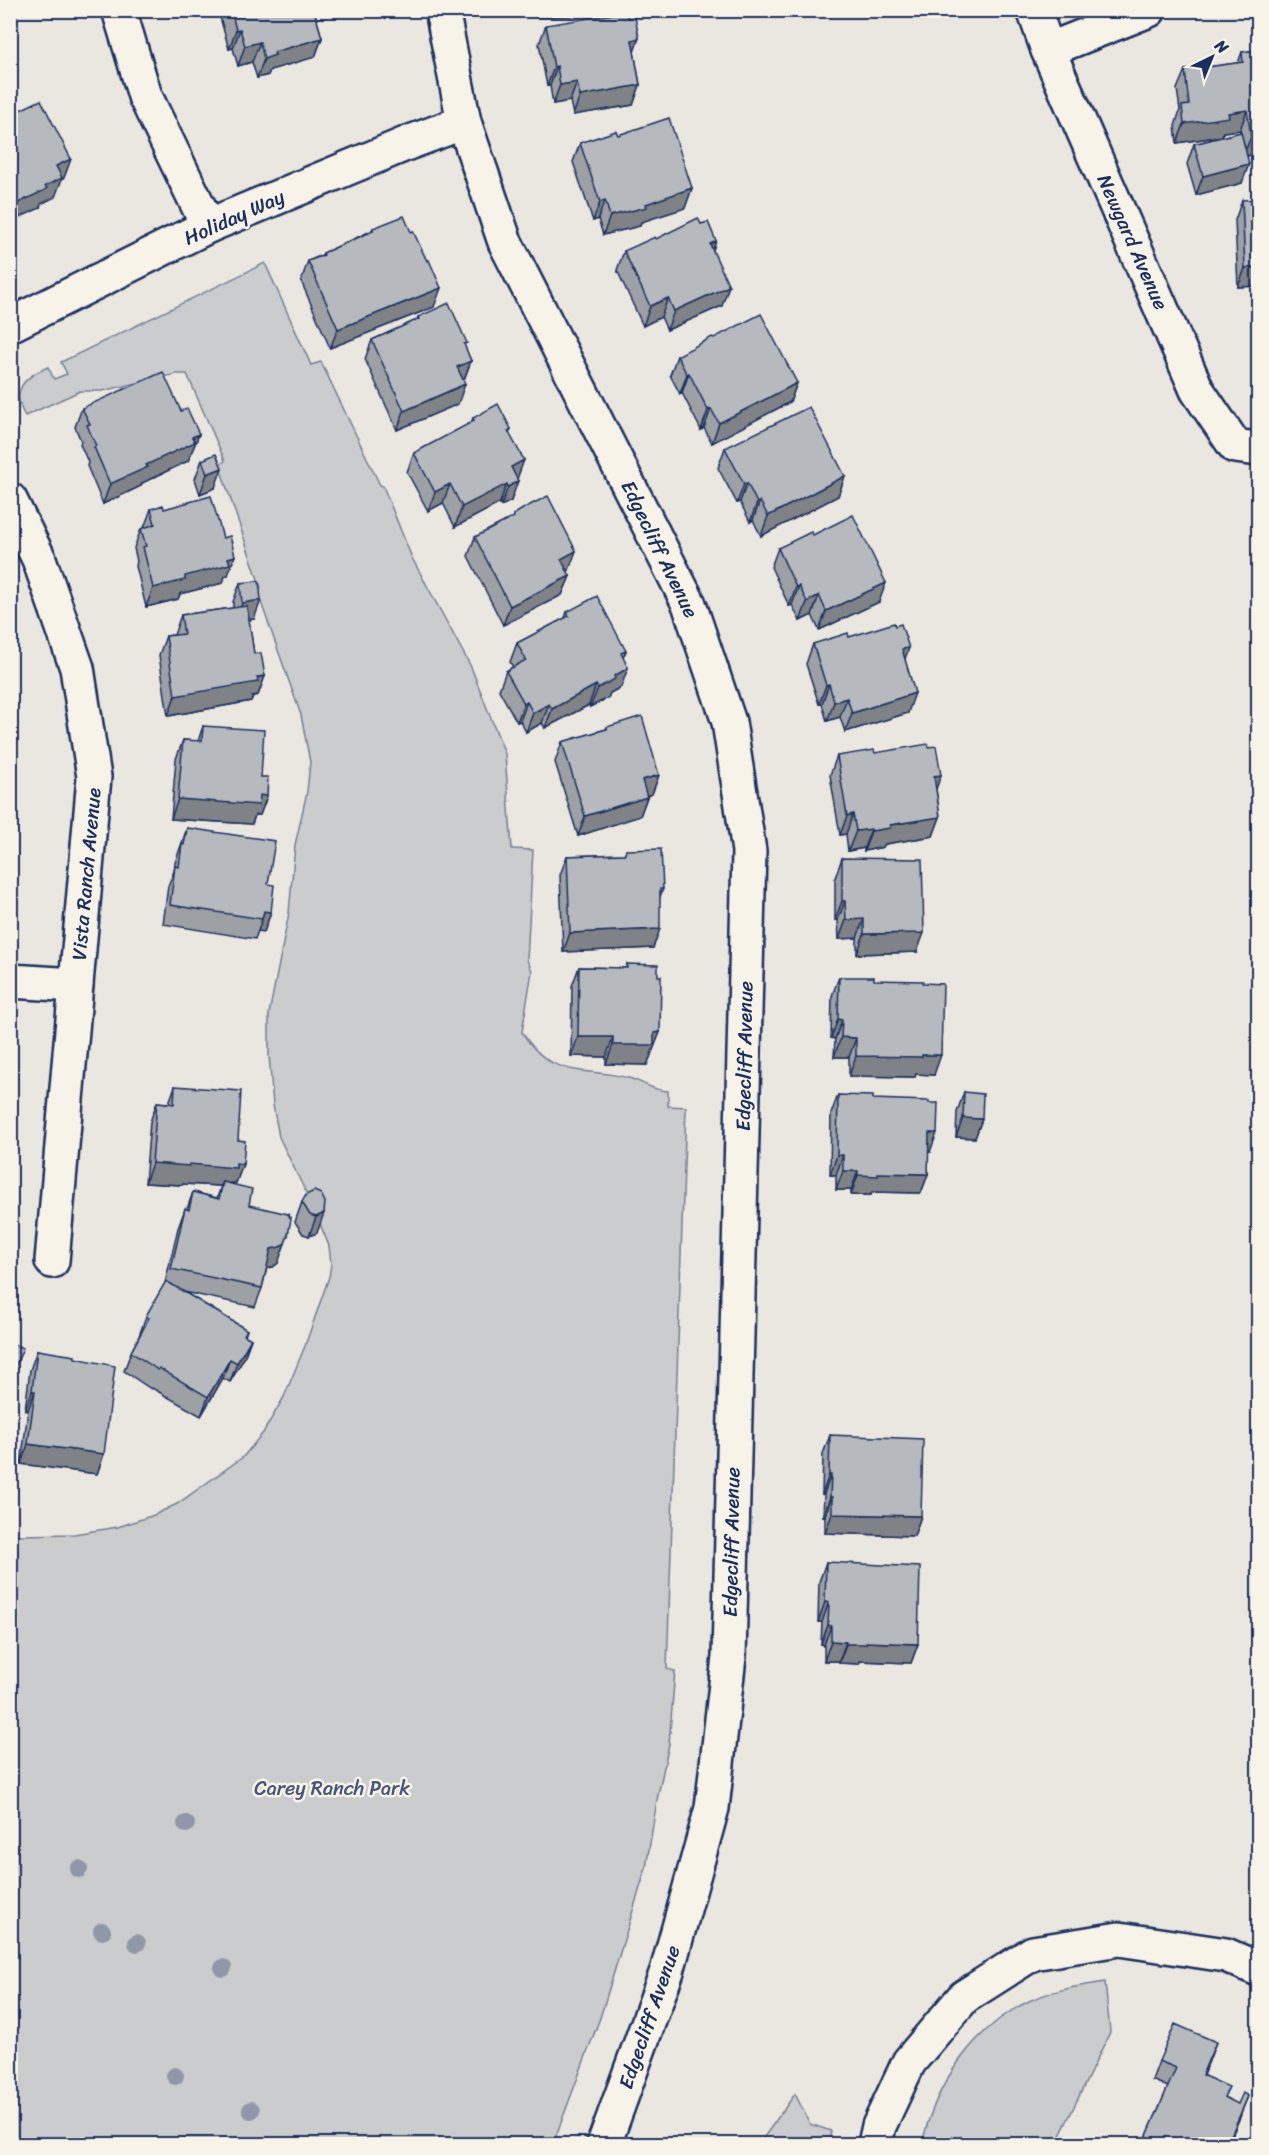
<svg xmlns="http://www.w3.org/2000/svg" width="1269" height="2155" font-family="Sriracha,sans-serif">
<rect width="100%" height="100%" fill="#eae7e0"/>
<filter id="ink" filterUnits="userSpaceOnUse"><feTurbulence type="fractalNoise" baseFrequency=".0167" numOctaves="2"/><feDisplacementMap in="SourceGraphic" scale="12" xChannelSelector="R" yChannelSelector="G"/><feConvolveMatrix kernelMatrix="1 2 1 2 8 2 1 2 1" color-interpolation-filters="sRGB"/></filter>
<g filter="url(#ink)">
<g fill="#cbcccd" stroke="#737e96" stroke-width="1.5">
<path d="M 265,263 L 311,365 L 321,362 L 380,485 L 383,486 L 412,558 L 471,667 L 505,754 L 512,849 L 533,850 L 527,960 L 532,971 L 522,1032 C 552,1081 583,1066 629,1078 C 643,1082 653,1091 668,1091 L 668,1106 L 686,1107 L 667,1669 L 675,1671 L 669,1744 L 657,1800 L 646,1868 L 600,2018 L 553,2144 L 11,2144 L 10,1533 L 21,1535 L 74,1534 L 118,1527 L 154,1515 L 177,1504 L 243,1457 L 263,1433 L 284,1397 L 305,1346 L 329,1277 L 331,1264 L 329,1246 L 314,1209 L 279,1137 L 273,1105 L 269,1054 L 269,1014 L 289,913 L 295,845 L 307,792 L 310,762 L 301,715 L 257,591 L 261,588 L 219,465 L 225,461 L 187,374 L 177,374 L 102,391 L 80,391 L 25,416 C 10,390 24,377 48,367 L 54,379 L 67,374 L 61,362 Z"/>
<path d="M 1105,1982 L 1110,2032 L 1056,2144 L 922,2144 C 935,2085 973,2028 1029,2001 C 1053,1990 1079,1986 1105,1982 Z"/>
<polygon points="795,2094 810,2124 831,2131 828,2144 759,2144"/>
</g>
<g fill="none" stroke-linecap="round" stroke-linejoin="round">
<defs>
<g id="minor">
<polyline points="119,10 145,96 208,226"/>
<polyline points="442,10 464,122 505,242 689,604 729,722 749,851 729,1657 712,1808 667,1971 604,2144"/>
<polyline points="1034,10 1048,50 1197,390 1235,446 1258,449"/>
<polyline points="1048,50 1149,10"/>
<polyline points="10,325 208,226 408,143 464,122"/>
<polyline points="10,500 39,559 77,668 94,777 52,1261"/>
<polyline points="10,981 76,985"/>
<polyline points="875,2144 879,2126 909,2062 964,1997 1033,1953 1119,1939 1226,1955 1258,1969"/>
</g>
</defs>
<use href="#minor" stroke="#1b2f5e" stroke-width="38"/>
<use href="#minor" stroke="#f7f3e8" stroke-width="33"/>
</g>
<g fill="#9097a8">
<circle cx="186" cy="1824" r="9"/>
<circle cx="79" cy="1869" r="9"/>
<circle cx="102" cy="1931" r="9"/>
<circle cx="137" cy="1943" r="9"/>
<circle cx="223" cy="1968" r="9"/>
<circle cx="175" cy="2076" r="9"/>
<circle cx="251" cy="2110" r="9"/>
</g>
<g fill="#9da0a4" stroke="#1b2f5e" stroke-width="1.5">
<polygon points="218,10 314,10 322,38 315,57 270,70 268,75 257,78 252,62 238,66 233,48 229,49"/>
<polygon points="546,25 634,52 640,85 633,105 573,115 570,101 553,104 550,86 547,86 539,44"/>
<polygon points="1258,50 1258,154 1247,156 1242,183 1196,195 1187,164 1194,144 1241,132 1240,130 1223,132 1222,136 1177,143 1175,126 1180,110 1177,89 1185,70 1238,63 1242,52"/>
<polygon points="618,135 692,188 685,208 641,222 640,226 603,235 598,219 593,221 573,162 580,143"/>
<polygon points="1242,200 1258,286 1238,287 1235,220"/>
<polygon points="701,224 716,241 713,250 722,306 667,330 661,317 643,326 617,270 624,251"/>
<polygon points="373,228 411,232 427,261 434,307 330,348 301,281 308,261 322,255 323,253 371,231"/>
<polygon points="418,317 465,347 471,361 463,381 458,404 397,430 365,359 372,340 417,320"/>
<polygon points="677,356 797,383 790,402 712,443 704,428 701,430 682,393 680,394 670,375"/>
<polygon points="82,408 181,411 199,434 188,461 142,483 141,486 103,504 87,466 88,462 80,444 81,441 75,427"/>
<polygon points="473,418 511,429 509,434 517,479 511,501 501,506 500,503 455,527 443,503 428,511 407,472 414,453 471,423"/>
<polygon points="725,448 845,476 838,496 761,536 753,520 750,522 740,502 737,503 718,468"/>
<polygon points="202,460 215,488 200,494 195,479"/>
<polygon points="151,509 164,509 228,575 225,576 223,583 180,594 178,599 146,607 136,566 137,561 134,548 141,529 144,528"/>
<polygon points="513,515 569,570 567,571 570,576 562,595 503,625 468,556 475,537 512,518"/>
<polygon points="813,535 879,602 819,630 812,615 800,621 792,605 789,606 771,567 778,548"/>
<polygon points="240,583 254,619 249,620 254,654 265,676 258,695 253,696 251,701 168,716 159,655 166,636 174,635 181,615 233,608 233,602"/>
<polygon points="567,612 626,651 623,658 621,687 610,693 608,698 590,707 589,705 545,728 542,723 526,732 520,721 517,722 499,690 506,671 513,667 510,662 517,643 565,618"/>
<polygon points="849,637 905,658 908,713 845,732 840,717 827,721 822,704 819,704 806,664 813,644"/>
<polygon points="203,726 261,777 267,796 260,815 255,815 252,824 171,819 176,759 183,740 198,741"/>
<polygon points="607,727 659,775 652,794 647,796 647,797 640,816 578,836 555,762 562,742 606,729"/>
<polygon points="875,753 936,789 940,817 933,836 885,844 883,847 864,851 864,848 848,851 846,834 840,835 830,775 837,756"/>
<polygon points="187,828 268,884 271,912 264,932 258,931 255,939 163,924 168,886 174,871 175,863"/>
<polygon points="626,850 663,889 660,897 653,948 563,952 560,875 567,856 624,854"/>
<polygon points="842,858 917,952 857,954 857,938 839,939 838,920 835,920 835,878"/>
<polygon points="627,964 660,1032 647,1065 606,1064 606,1057 571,1056 572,986 579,967 626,968"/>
<polygon points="839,977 874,980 934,1075 916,1074 915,1077 849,1076 849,1057 834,1057 835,1039 831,1038 832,996"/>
<polygon points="175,1086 238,1140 243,1164 236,1183 230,1183 230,1184 249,1205 278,1263 273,1267 267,1268 262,1288 255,1307 184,1292 247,1330 245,1336 251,1339 244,1358 230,1382 223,1378 201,1416 152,1388 151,1389 124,1371 131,1352 139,1336 146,1316 165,1283 178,1228 185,1209 187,1209 193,1192 217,1198 221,1186 183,1184 182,1185 145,1183 150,1122 157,1102 169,1103"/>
<polygon points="964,1092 982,1119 975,1138 956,1137 957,1112"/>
<polygon points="838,1095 930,1152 928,1152 928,1174 921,1193 872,1192 871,1195 851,1195 851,1190 836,1190 836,1175 830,1175 831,1114"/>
<polygon points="314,1191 317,1233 309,1236 303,1234 295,1222 302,1202"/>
<polygon points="37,1350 75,1358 104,1454 97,1474 21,1464 28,1410 25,1410 30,1370"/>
<polygon points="830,1435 921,1516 914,1536 825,1533 825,1516 823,1516 824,1494 822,1494 823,1454"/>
<polygon points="826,1562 918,1644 911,1663 860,1661 859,1664 839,1663 839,1661 824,1661 824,1645 821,1644 822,1622 818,1622 819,1582"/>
<polygon points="1258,1835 1258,1853 1253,1851"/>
<polygon points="1216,2042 1203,2075 1241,2115 1228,2145 1143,2145 1168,2087 1152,2080 1159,2061"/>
</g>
<g fill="#7f8286" stroke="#1b2f5e" stroke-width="1.5">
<polygon points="10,10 14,10 12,18 10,18"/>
<polygon points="538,10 616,10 572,14 572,16 535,17"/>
<polygon points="240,29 233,48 229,49 236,30"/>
<polygon points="322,38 315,57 270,70 268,75 257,78 264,59 274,52"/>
<polygon points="639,38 632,58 632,40"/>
<polygon points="260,42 252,62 238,66 245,46"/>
<polygon points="557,66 550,86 547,86 554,67"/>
<polygon points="577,82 570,101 553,104 560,85"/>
<polygon points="640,85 633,105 573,115 580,96"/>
<polygon points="1247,110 1240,130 1223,132 1222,136 1177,143 1184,124 1228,113"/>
<polygon points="1258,136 1258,154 1243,156 1251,137"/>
<polygon points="71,159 64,178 62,179 55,197 41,204 40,208 10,222 10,207 56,166"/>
<polygon points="1249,164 1242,183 1196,195 1203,176"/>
<polygon points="692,188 685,208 641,222 640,226 603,235 610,216"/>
<polygon points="605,200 598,219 593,221 600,202"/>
<polygon points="716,241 709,260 710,244"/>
<polygon points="1258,267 1258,286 1238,287 1245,268"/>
<polygon points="729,286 722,306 667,330 674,311"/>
<polygon points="441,288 434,307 330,348 338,329"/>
<polygon points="668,298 661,317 643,326 650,306"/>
<polygon points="471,361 464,380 450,386 457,367"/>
<polygon points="689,373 682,393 680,394 687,374"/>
<polygon points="797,383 790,402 712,443 719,423"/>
<polygon points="465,384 458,404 397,430 404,411"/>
<polygon points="711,409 704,428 701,430 708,410"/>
<polygon points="199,434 188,461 142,483 141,486 103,504 110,484"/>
<polygon points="524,460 517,479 506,485 500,503 455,527 462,507 511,467"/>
<polygon points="222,468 215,488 200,494 207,474"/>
<polygon points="845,476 838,496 761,536 768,516"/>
<polygon points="518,481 511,501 501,506 508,487"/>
<polygon points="747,483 740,502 737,503 744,484"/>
<polygon points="450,484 443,503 428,511 435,492"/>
<polygon points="760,501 753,520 750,522 757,503"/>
<polygon points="576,551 569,570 554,578 561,559"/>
<polygon points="235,556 228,575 225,576 223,583 180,594 178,599 146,607 153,588 228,558"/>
<polygon points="570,576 562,595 503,625 510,606"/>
<polygon points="886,583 879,602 819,630 826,611"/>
<polygon points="799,586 792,605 789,606 796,587"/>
<polygon points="819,595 812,615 800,621 807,602"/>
<polygon points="261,600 254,619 235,622 242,603"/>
<polygon points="909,648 902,667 902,649"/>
<polygon points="628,668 621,687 610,693 608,698 590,707 598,688 614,676"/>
<polygon points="265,676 258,695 253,696 251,701 168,716 175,696"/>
<polygon points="829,684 822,704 819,704 826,685"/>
<polygon points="596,685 589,705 545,728 552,709"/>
<polygon points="915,693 908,713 845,732 852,713"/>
<polygon points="847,698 840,717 827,721 834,702"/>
<polygon points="527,702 520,721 517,722 524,703"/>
<polygon points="549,704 542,723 526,732 533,713"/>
<polygon points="659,775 652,794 635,799 642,780"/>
<polygon points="941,775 934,795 934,776"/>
<polygon points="260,795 267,796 260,815 255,815 252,824 171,819 178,799"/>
<polygon points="647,797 640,816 578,836 585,816"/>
<polygon points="853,814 846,834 840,835 847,816"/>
<polygon points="940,817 933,836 885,844 883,847 864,851 871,831 890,825"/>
<polygon points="871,829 864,848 848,851 856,831"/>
<polygon points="842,901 845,901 838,920 835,920"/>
<polygon points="264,911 271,912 264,932 258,931 262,919"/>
<polygon points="864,919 857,938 839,939 846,920"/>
<polygon points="660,929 653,948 563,952 570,933"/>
<polygon points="924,933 917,952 857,954 864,934"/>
<polygon points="838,1019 842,1020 835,1039 831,1038"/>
<polygon points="660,1032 647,1065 606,1064 613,1045 654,1033"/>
<polygon points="578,1037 613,1037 606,1057 571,1056"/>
<polygon points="841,1037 856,1038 849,1057 834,1057"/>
<polygon points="922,1055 941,1055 934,1075 916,1074 915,1077 849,1076 856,1056"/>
<polygon points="963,1118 982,1119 975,1138 956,1137"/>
<polygon points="929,1133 937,1133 930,1152 922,1152"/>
<polygon points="837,1155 843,1155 836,1175 830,1175"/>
<polygon points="152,1163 189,1164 243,1164 236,1183 230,1183 229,1187 223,1182 221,1186 183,1184 182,1185 145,1183"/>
<polygon points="843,1171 858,1171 851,1190 836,1190"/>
<polygon points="878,1173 928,1174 921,1193 872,1192 871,1195 851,1195 858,1175"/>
<polygon points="324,1213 317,1233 309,1236 316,1217"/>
<polygon points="288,1235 278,1263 273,1267 264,1269 271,1249"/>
<polygon points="251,1339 244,1358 230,1382 237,1363"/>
<polygon points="230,1359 223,1378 201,1416 208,1397"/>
<polygon points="32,1391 35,1391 28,1410 25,1410"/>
<polygon points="28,1444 104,1454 97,1474 21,1464"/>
<polygon points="829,1475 831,1475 824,1494 822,1494"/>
<polygon points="830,1497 832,1497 825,1516 823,1516"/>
<polygon points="832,1514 921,1516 914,1536 825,1533"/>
<polygon points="825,1602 829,1602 822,1622 818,1622"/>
<polygon points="828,1625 831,1626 824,1645 821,1644"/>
<polygon points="831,1641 846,1642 839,1661 824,1661"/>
<polygon points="866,1642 918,1644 911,1663 860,1661 859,1664 839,1663 846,1644"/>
<polygon points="1216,2042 1209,2061 1195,2094 1202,2075"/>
<polygon points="1248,2096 1228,2145 1227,2145"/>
</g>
<g fill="#b6babf" stroke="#1b2f5e" stroke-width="1.5">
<polygon points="231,10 314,10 322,38 274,52 275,55 264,59 260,42 245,46 240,29 236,30"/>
<polygon points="626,12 628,18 635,17 639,38 632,40 640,85 580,96 577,82 560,85 557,66 554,67 546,25"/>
<polygon points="1258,50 1258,136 1251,137 1247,110 1228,113 1229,117 1184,124 1182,106 1189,105 1185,70 1243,62 1242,52"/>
<polygon points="10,96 18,111 41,100 71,159 56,166 62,178 45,186 47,189 10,207"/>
<polygon points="669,118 692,188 646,204 647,207 610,216 605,200 600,202 580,143 616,131 618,135"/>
<polygon points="1241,132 1249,164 1203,176 1194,144"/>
<polygon points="1258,199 1258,267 1245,268 1242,200"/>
<polygon points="404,216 411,232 413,231 427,261 429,260 441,288 338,329 308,261 324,255 323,253 373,231 373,228"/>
<polygon points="698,218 701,224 708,222 716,241 710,244 729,286 674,311 668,298 650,306 624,251 655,237 656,239"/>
<polygon points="449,303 467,343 464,344 471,361 457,367 465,384 404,411 372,340 419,319 418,317"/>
<polygon points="761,314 797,383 719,423 711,409 708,410 689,373 687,374 677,356 712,337 714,338"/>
<polygon points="163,372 181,411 187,408 199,434 192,437 195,442 146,465 148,467 110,484 94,447 96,446 87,425 90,424 82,408"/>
<polygon points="498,404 511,429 508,431 524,460 511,467 518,481 508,487 507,484 462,507 450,484 435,492 414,453 474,421 473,418"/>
<polygon points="809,407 845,476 768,516 760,501 757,503 747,483 744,484 725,448"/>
<polygon points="216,454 222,468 207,474 202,460"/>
<polygon points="211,496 223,538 230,536 235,556 228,558 230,564 185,576 185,580 153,588 143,547 146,546 141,529 155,524 151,509 163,505 164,509"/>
<polygon points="548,496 576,551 561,559 570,576 510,606 475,537 514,517 513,515 526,507"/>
<polygon points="853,515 886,583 826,611 819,595 807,602 799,586 796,587 778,548 811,532 813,535"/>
<polygon points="259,581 261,600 242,603 240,583"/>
<polygon points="597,596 626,651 621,653 628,668 614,676 615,679 598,688 596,685 552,709 549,704 533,713 527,702 524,703 506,671 526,660 517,643 569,616 567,612"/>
<polygon points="247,606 254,654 261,653 265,676 257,677 258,682 175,696 166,636 184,634 181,615"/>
<polygon points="894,623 895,626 901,624 909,648 902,649 915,693 852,713 847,698 834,702 829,684 826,685 813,644 848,633 849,637"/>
<polygon points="642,716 659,775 642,780 647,797 585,816 562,742 607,729 607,727"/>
<polygon points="203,726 264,730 261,777 268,777 267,796 260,795 259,805 178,799 183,740 202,741"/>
<polygon points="928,744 929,747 936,746 941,775 934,776 940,817 890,825 890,828 871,831 871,829 856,831 853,814 847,816 837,756 874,750 875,753"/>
<polygon points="187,828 275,841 268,884 274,885 271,912 264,911 262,919 170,905 175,866 179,867 182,844 184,845"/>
<polygon points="661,849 663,889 660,889 660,929 570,933 567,856 625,854 626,850"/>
<polygon points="842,858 922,859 924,933 864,934 864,919 846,920 845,901 842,901"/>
<polygon points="627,964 658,965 658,976 661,976 660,1032 654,1033 654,1045 613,1045 613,1037 578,1037 579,967 627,968"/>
<polygon points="839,977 874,977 874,980 923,981 923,983 943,984 941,1055 922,1055 922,1057 856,1056 856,1038 841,1037 842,1020 838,1019"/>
<polygon points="175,1086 241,1091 238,1140 245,1141 243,1164 236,1163 236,1168 189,1164 189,1166 152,1163 157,1102 174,1104"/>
<polygon points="964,1092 983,1094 982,1119 963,1118"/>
<polygon points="838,1095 873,1096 873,1099 929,1101 929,1103 938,1103 937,1133 929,1133 928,1174 878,1173 878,1176 858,1175 858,1171 843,1171 843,1155 837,1155"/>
<polygon points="223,1182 252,1189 249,1205 288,1214 291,1219 288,1235 285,1243 280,1247 271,1249 262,1288 171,1269 185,1208 189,1210 193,1192 219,1199"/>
<polygon points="314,1191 321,1194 325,1202 324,1213 316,1217 310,1215 302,1202 306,1195"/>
<polygon points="166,1281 247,1330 244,1335 251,1339 237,1363 230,1359 208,1397 159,1368 158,1370 131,1352 149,1318 146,1316"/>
<polygon points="10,1343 23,1348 10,1380"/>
<polygon points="37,1350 75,1356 75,1358 115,1366 104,1454 28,1444 35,1391 32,1391"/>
<polygon points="830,1435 923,1439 921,1516 832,1514 832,1497 830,1497 831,1475 829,1475"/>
<polygon points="826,1562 920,1567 918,1644 866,1642 866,1644 846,1644 846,1642 831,1641 831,1626 828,1625 829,1602 825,1602"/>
<polygon points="1175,2024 1216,2042 1202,2075 1229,2087 1224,2097 1238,2104 1243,2093 1248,2096 1227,2145 1143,2145 1176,2068 1159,2061"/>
<polygon points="1258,2128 1258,2145 1248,2144 1252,2138 1254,2139"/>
</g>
</g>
<g text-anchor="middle" stroke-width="5" stroke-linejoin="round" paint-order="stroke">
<g font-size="20" fill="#1b2f5e" stroke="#f7f3e8">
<text transform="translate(234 217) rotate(-24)" y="7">Holiday Way</text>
<text transform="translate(1133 242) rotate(66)" y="7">Newgard Avenue</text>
<text transform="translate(660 549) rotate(64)" y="7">Edgecliff Avenue</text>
<text transform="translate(86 874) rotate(-85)" y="7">Vista Ranch Avenue</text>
<text transform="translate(744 1056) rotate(-89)" y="7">Edgecliff Avenue</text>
<text transform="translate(731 1542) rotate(-89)" y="7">Edgecliff Avenue</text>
<text transform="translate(649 2017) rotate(-71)" y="7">Edgecliff Avenue</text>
</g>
<g font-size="20" fill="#47567a" stroke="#f7f3e8">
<text x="332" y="1795">Carey Ranch Park</text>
</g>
</g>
<rect width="1269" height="2155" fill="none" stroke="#f7f3e8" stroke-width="36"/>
<rect x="18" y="18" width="1233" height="2119" fill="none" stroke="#1b2f5e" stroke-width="2" filter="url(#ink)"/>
<g transform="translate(1212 57) rotate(43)" stroke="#f7f3e8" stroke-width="4.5" paint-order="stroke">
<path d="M0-4.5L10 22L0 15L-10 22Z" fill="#1b2f5e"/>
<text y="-9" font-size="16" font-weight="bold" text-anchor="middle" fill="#1b2f5e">N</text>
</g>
</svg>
